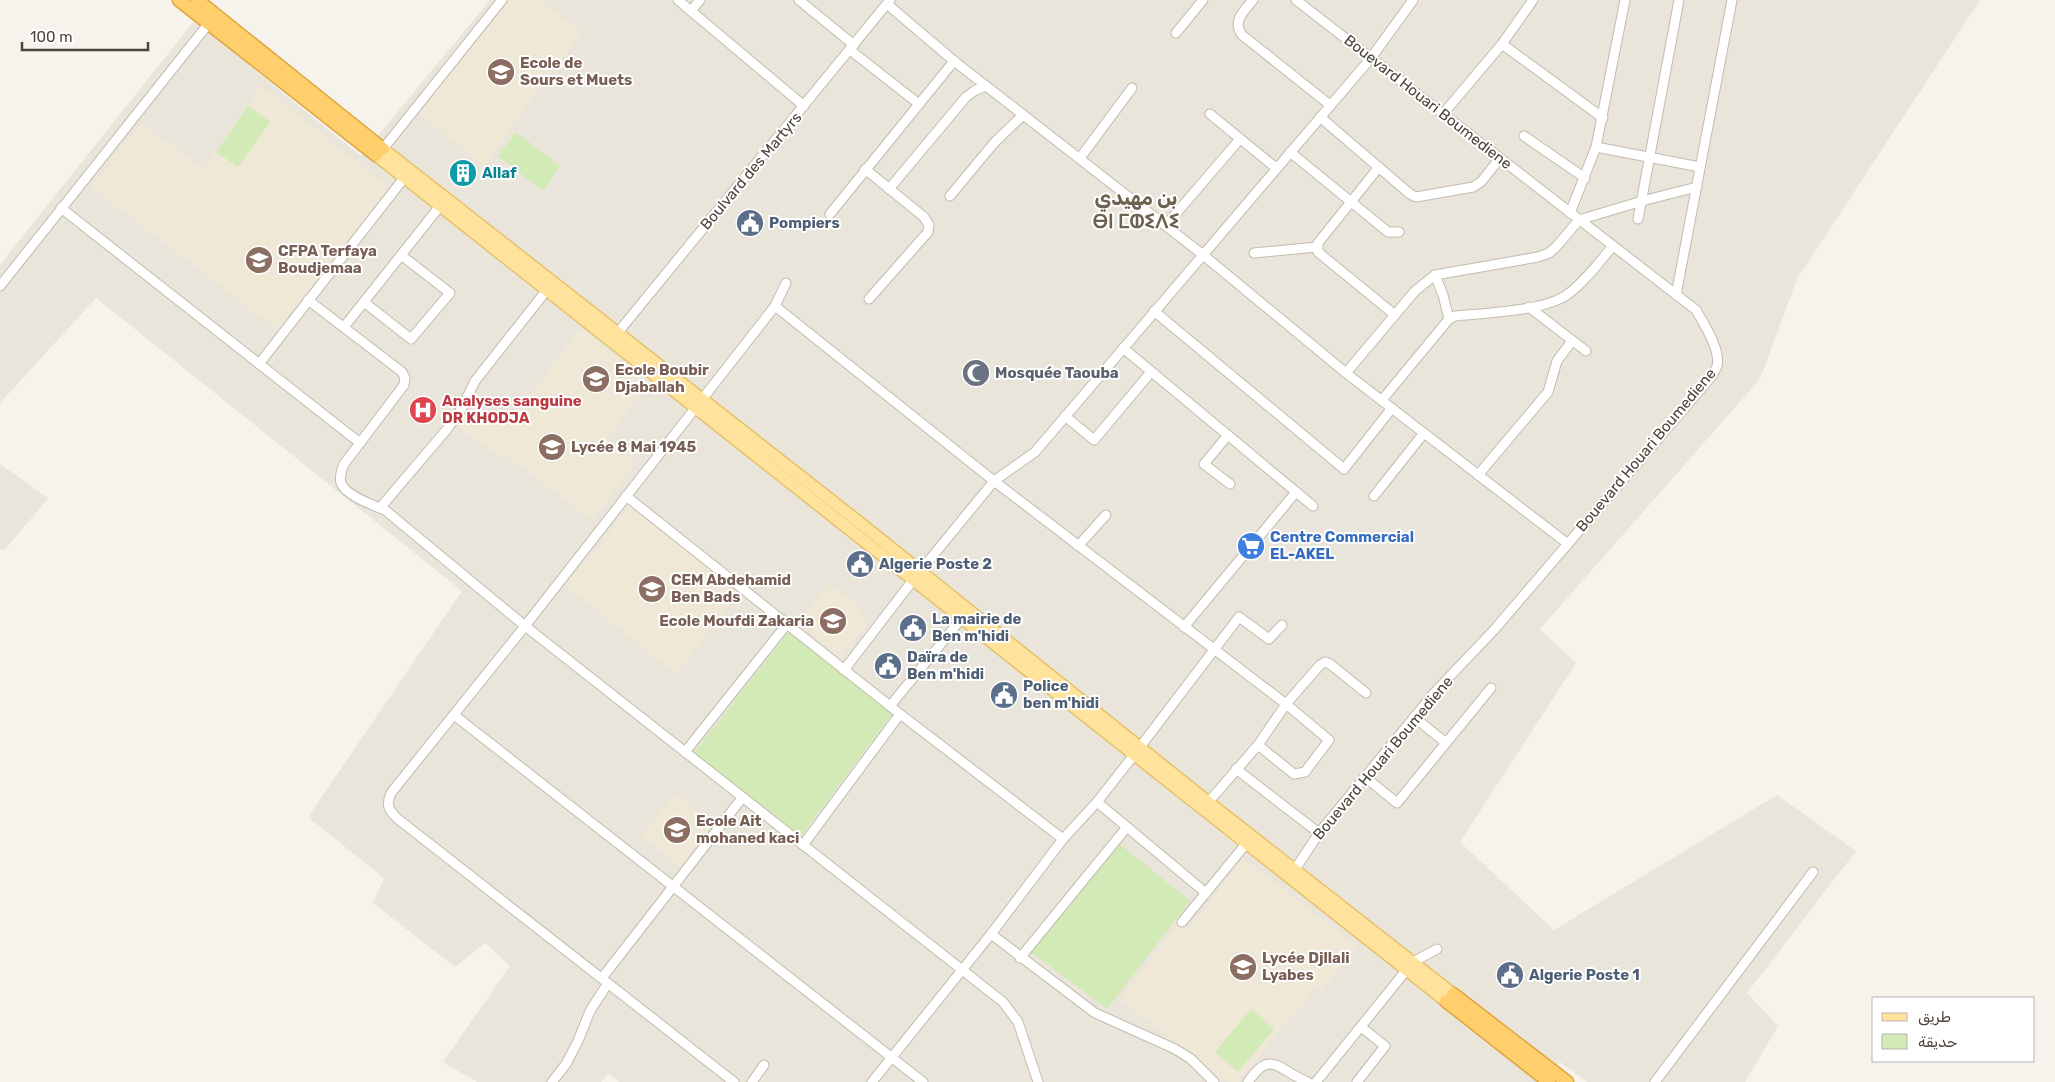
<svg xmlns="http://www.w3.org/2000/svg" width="2055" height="1082" font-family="Rubik,Vazirmatn,'Noto Sans Tifinagh',sans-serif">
<rect width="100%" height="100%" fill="#f6f3ec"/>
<g fill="#eae5da">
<polygon points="490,0 1980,0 1797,279 1760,379 1540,629 1576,663 1460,842 1554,930 1777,795 1856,851 1747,993 1778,1026 1745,1082 1587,1082 1560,1062 1541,1082 619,1082 609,1074 601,1082 477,1082 443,1062 510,966 485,943 455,967 373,903 384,878 308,817 462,591 96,298 0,403 0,265 194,21 361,156"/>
<polygon points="0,464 48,498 4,551 0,549"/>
</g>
<g fill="#efe8d6">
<polygon points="510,0 540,0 581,32 484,165 418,113"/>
<polygon points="262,86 385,185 386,191 277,329 91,187 141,123 204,169"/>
<polygon points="580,328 649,382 607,438 637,462 591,520 506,455 502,458 456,426 472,406 498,425 505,416 521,409"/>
<polygon points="629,506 740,592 676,674 565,585 581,565 583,566"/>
<polygon points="830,584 861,608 858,613 869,622 842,657 798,622"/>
<polygon points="675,793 713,823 680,867 641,836"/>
<polygon points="1243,858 1358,947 1321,992 1315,988 1238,1082 1228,1082 1120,1000 1177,925 1186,932"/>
</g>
<g fill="#d2eab5">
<polygon points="248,106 270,122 238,167 216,152"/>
<polygon points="516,132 560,166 543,191 498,156"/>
<polygon points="790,630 893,713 800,837 694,753"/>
<polygon points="1117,842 1190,901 1107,1009 1031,952"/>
<polygon points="1251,1009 1274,1029 1238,1072 1215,1052"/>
</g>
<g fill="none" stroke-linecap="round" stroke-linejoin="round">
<defs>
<g id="minor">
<polyline points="678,0 804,106"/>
<polyline points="799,0 854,45"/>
<path d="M 1253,0 C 1244,11 1232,21 1242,35 L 1330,105"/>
<polyline points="887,4 954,61 1202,254 1346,373 1568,544"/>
<polyline points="691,11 700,0"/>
<polyline points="1176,33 1203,0"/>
<polyline points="1502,44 1603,118"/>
<polyline points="850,50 919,104"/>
<polyline points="1210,114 1276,168"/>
<polyline points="1443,114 1502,44 1533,0"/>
<polyline points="1320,117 1410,194 1416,197 1473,187 1481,182 1500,158"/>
<polyline points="1524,136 1585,178"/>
<polyline points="1596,147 1700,167"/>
<polyline points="383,149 502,0"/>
<polyline points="1290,152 1388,232 1399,232"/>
<polyline points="1080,158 1132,88"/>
<polyline points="1379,167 1318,243 1318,252 1395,315"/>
<polyline points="865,169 924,217 929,225 928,232 869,299"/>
<polyline points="889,189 966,97 974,91 986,86"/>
<polyline points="950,196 994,143 1023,115"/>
<polyline points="61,208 360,443"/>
<polyline points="1570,213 1596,147 1625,0"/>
<polyline points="830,214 954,61"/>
<polyline points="1638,219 1679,0"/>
<polyline points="1166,225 1240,139"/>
<polyline points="1254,253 1317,247"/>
<polyline points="1435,275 1443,295 1449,319"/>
<polyline points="0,286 209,23"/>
<polyline points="1676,295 1732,0"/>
<path d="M 308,300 L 402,372 L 405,378 L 404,385 L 344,464 C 342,469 339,477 341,483 C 346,496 373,505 385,510 L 525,626 L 1003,1002 L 1018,1022 L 1038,1082"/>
<polyline points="364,302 411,339 450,293 401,255"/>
<polyline points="775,306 994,481 1286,704 1329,740 1305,772 1294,774 1258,745"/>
<polyline points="1529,307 1586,351"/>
<polyline points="1154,311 1344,469 1392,408"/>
<polyline points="344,327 440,206"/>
<polyline points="615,336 890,0"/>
<polyline points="1123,348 1313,506"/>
<polyline points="259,364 404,178"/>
<polyline points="1346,373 1415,291 1435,275 1538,257 1549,253 1556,247 1579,220 1642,201 1697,187"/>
<path d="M 1382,400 L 1449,319 L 1455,316 C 1484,313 1546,311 1568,294 C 1586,281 1599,262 1613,246"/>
<polyline points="1065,416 1094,440 1151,372"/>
<polyline points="1228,435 1204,464 1230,484"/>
<polyline points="1478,475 1548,392 1557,361 1572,341"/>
<polyline points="626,496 900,714 1063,839"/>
<polyline points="1374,496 1424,433"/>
<polyline points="380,508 448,428 462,408 475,381 546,291"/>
<polyline points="1078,546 1106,515"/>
<polyline points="1184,627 1296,492"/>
<polyline points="844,670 913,580 994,481 1035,452 1371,58 1413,0"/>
<polyline points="890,706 962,618"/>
<polyline points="454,715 923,1082"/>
<polyline points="1414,717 1446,743"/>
<polyline points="685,752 787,624"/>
<polyline points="1236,769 1319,833"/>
<polyline points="1365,777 1397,803 1491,688"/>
<polyline points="1097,802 1206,893"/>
<polyline points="1205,806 1258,745 1286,704 1320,665 1325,662 1330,664 1366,693"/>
<polyline points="803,845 900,714"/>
<path d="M 1292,874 L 1319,833 L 1435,692 L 1494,630 L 1711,377 C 1712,374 1716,370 1717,366 C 1721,350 1704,324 1696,310 L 1296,0"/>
<polyline points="1182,922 1250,839"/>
<polyline points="991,934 1095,1013 1175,1049 1191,1059 1214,1082"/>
<polyline points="1020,958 1127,827"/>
<polyline points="602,978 742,798"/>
<polyline points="552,1082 566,1064 578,1041 590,1011 608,983"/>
<path d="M 734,1082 L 398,819 C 388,810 386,804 391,793 L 525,626 L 775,306 L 786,283"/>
<polyline points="752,1082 764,1065"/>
<polyline points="872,1082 991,934 1063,839 1097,802 1134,755 1239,617 1269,639 1282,625"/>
<path d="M 1248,1082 C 1271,1047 1280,1072 1308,1082"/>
<polyline points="1316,1082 1413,962 1437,949"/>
<polyline points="1357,1082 1385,1046 1361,1027"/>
<polyline points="1655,1082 1813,872"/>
</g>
<g id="major">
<polyline points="383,149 860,523 1208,802 1453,994"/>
<polyline points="376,155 1446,1001"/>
</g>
<g id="highway">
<polyline points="179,0 376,155"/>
<polyline points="197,0 383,149"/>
<polyline points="1453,994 1567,1082"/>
<polyline points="1446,1001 1549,1082"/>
</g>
</defs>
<use href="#minor" stroke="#c2bbae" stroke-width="11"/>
<use href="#major" stroke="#e6c16a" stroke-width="14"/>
<use href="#highway" stroke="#e0a43c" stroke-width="15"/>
<use href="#minor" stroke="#fff" stroke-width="9"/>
<use href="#major" stroke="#ffe39c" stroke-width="11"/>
<use href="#highway" stroke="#ffcf6e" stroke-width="12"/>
</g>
<defs>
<symbol id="school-disc" viewBox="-11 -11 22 22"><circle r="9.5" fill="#8d6e63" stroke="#fff"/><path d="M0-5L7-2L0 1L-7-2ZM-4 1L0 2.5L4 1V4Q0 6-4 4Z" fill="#fff"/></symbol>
<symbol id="building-disc" viewBox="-11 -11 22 22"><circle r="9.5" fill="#0f9aa8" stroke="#fff"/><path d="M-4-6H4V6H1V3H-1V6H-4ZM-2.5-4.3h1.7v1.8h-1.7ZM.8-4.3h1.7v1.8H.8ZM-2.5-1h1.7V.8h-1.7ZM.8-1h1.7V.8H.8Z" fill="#fff"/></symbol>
<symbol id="civic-disc" viewBox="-11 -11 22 22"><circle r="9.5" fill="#5c6f8a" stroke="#fff"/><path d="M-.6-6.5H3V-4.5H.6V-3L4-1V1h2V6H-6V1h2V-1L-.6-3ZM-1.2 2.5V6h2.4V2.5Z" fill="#fff"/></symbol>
<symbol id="university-disc" viewBox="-11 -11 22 22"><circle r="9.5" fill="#8d6e63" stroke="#fff"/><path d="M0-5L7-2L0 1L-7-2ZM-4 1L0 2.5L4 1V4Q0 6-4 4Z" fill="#fff"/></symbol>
<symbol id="mosque-disc" viewBox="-11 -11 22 22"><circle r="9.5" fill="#6b7280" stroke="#fff"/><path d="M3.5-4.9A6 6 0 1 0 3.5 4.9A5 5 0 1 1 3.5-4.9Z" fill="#fff"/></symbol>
<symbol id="hospital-disc" viewBox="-11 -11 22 22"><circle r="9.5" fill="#e0444e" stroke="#fff"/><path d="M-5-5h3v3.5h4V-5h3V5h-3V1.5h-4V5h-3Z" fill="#fff"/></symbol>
<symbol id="supermarket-disc" viewBox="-11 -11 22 22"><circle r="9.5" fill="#3f7fe0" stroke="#fff"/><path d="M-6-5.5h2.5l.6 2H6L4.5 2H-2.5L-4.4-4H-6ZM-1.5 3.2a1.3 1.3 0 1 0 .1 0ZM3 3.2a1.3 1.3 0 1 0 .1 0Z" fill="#fff"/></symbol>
</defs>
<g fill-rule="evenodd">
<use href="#school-disc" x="485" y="56" width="32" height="32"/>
<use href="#building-disc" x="447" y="157" width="32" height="32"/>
<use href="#civic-disc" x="734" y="207" width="32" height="32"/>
<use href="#university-disc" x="243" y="244" width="32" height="32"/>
<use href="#mosque-disc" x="960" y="357" width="32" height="32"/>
<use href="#school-disc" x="580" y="363" width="32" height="32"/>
<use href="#hospital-disc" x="407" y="394" width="32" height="32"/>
<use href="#school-disc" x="536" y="431" width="32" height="32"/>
<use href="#supermarket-disc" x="1235" y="530" width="32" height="32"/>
<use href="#civic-disc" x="844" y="548" width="32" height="32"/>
<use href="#school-disc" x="636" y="573" width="32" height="32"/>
<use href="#school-disc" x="817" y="605" width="32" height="32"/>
<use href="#civic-disc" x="897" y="612" width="32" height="32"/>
<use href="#civic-disc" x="872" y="650" width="32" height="32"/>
<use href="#civic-disc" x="988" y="679" width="32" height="32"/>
<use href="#school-disc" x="661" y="814" width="32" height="32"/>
<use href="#school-disc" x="1227" y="951" width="32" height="32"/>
<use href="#civic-disc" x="1494" y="959" width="32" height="32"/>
</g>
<g text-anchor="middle" stroke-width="4" stroke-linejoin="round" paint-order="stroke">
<g font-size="15" font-weight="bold" fill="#785e54" stroke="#fff" text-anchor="start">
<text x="520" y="68">Ecole de<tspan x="520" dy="17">Sours et Muets</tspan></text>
<text x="278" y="256">CFPA Terfaya<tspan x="278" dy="17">Boudjemaa</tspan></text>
<text x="615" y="375">Ecole Boubir<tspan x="615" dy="17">Djaballah</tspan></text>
<text x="571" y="452">Lycée 8 Mai 1945</text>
<text x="671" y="585">CEM Abdehamid<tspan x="671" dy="17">Ben Bads</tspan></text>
<text x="814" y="626" text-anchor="end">Ecole Moufdi Zakaria</text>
<text x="696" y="826">Ecole Ait<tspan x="696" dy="17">mohaned kaci</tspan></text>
<text x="1262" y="963">Lycée Djllali<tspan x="1262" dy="17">Lyabes</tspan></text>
</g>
<g font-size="15" fill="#4b4439" stroke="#fff">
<text transform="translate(1428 102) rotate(38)" y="5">Bouevard Houari Boumediene</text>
<text transform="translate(751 171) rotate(-50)" y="5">Boulvard des Martyrs</text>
<text transform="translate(1646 450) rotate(-50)" y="5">Bouevard Houari Boumediene</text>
<text transform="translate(1383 758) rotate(-50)" y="5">Bouevard Houari Boumediene</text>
</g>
<g font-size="15" font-weight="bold" fill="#0d838f" stroke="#fff" text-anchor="start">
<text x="482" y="178">Allaf</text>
</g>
<g font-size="15" font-weight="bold" fill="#4e5e75" stroke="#fff" text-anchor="start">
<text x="769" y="228">Pompiers</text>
<text x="879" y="569">Algerie Poste 2</text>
<text x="932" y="624">La mairie de<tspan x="932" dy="17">Ben m'hidi</tspan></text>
<text x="907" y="662">Daïra de<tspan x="907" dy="17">Ben m'hidi</tspan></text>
<text x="1023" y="691">Police<tspan x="1023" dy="17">ben m'hidi</tspan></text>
<text x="1529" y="980">Algerie Poste 1</text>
</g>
<g font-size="15" font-weight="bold" fill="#5b616d" stroke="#fff" text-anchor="start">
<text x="995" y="378">Mosquée Taouba</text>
</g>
<g font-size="15" font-weight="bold" fill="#be3a42" stroke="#fff" text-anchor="start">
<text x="442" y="406">Analyses sanguine<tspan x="442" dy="17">DR KHODJA</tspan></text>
</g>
<g font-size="15" font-weight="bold" fill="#366cbe" stroke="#fff" text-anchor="start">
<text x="1270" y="542">Centre Commercial<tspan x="1270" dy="17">EL-AKEL</tspan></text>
</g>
<g font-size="20" font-weight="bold" fill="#6e6250" stroke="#fff">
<text x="1136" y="205">بن مهيدي<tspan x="1136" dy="23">ⴱⵏ ⵎⵀⵉⴷⵉ</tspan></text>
</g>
</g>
<rect x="1872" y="997" width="162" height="65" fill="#ffffff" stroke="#b7b4b0"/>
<rect x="1882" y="1013" width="25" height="8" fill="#ffe39c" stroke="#b7b4b0"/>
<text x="1918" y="1022" font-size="15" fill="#4b4439">طريق</text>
<rect x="1882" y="1034" width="25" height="15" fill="#d2eab5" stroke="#b7b4b0"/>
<text x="1918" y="1047" font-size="15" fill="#4b4439">حديقة</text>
<path d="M22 42v8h126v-8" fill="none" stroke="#4b4439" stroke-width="2.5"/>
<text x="30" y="42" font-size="15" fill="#4b4439" stroke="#ffffff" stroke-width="4" paint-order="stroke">100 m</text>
</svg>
